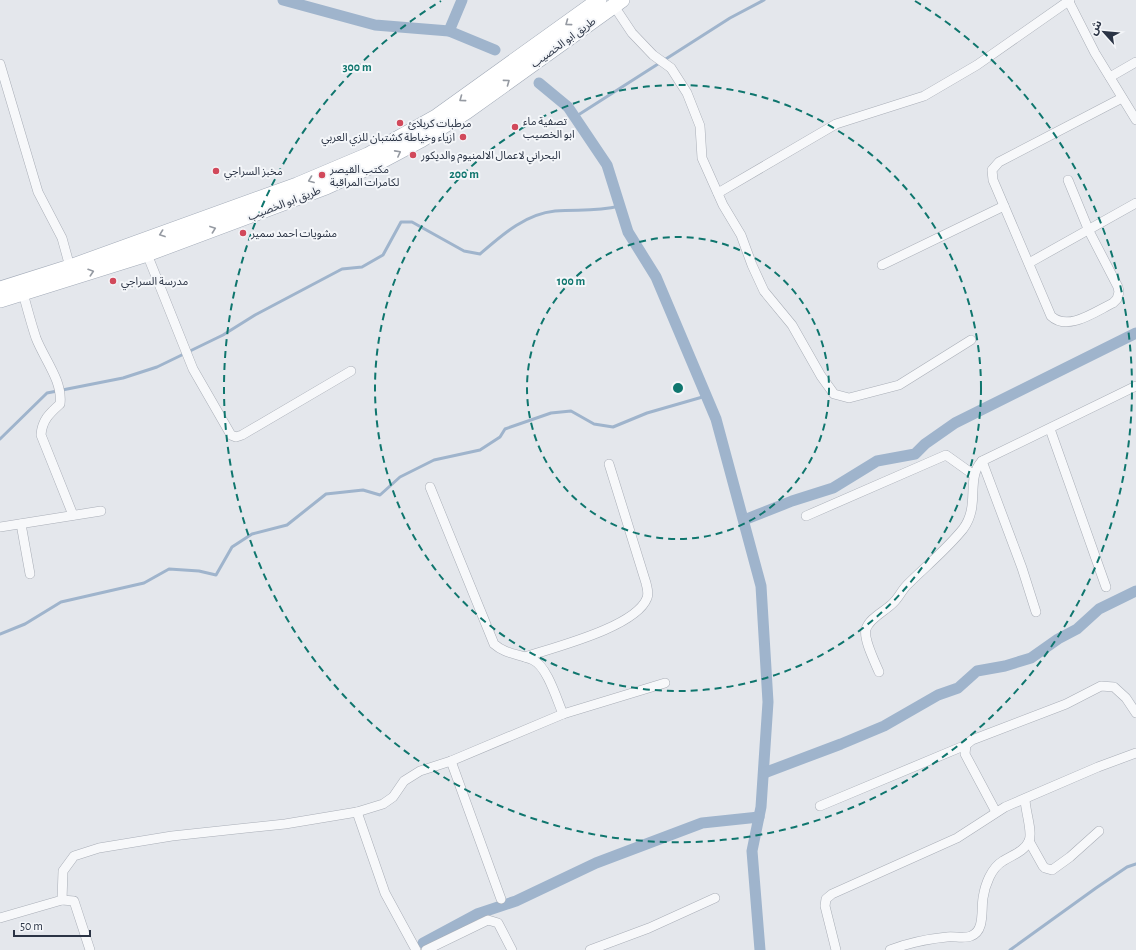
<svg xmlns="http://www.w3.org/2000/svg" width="1136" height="950" font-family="'Alegreya Sans','Noto Sans Arabic',sans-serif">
<rect width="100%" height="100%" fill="#e4e7ec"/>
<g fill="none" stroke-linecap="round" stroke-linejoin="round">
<g stroke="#9fb4cc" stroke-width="3">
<polyline points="575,117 730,18 764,0"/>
<path d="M 0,439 L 47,393 L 123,378 L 157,367 L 223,335 L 255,315 L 342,269 L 362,267 L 383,255 L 401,222 L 412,222 L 464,251 L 480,254 C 502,235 525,214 555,211 C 579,209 594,212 620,206"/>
<polyline points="0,634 25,624 61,602 144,583 169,569 199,571 216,575 232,547 252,534 287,525 326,494 363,490 380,495 400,477 434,460 480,450 500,437 505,429 551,413 571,411 594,424 613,427 647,413 706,396"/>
<polyline points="1010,950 1096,888 1127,867 1136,864"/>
</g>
<g stroke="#9fb4cc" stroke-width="11">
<polyline points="283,0 375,25 449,31 495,50"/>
<polyline points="449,31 462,0"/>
<polyline points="539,83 568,107 607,165 628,232 656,277 716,419 761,586 768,702 761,807 752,851 760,950"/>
<polyline points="744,520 792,501 833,488 877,461 915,454 925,444 955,423 1136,333"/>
<polyline points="764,773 841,744 884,726 938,695 958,688 977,671 1005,666 1031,658 1058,639 1077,629 1099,609 1136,591"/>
<polyline points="423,943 477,914 516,901 596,863 702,823 759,817"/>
</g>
<defs>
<g id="street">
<polyline points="1068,0 1095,53 1136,120"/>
<polyline points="614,6 632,33 653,55 671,68 687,93 700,126 702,158 723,205 741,235 752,265 764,291 792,325 821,376 834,394 849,398 899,385 971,340"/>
<polyline points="0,64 38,192 62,238 70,267"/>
<polyline points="1110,77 1136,62"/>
<path d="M 1068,180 L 1089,231 L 1118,287 L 1119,292 L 1117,299 L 1113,303 C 1096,311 1068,332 1051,316 L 993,180 L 992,170 L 999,162 L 1122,98"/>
<polyline points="718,193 836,124 924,96 977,65 1070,0"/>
<polyline points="147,254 193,369 231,435 236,437 242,435 351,371"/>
<polyline points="1029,263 1136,203"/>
<polyline points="882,265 1004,206"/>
<path d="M 23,293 C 27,308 31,323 36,338 C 44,359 63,381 60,404 C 50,413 42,420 41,435 L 73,515"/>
<polyline points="1050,429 1106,587"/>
<path d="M 430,487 L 494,644 C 505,654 519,654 533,660 C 547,666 557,700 563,714"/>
<polyline points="806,516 946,455 974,475"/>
<polyline points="21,524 30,574"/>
<polyline points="0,527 101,511"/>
<polyline points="1036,612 1022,568 982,461 1136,386"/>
<path d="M 525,657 C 555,647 636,627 647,598 C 649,592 647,588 646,583 L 609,464"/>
<path d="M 879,672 C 875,662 863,639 866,629 C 870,617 886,611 894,602 C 899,597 902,590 907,585 C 926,566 946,550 963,529 C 981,505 965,479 982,461"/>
<polyline points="451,761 501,899"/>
<polyline points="820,806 966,745"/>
<polyline points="357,812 385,893 416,950"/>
<polyline points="996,812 965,754 966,745 972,740 1066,704 1101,686 1114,687 1126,698 1136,713"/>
<polyline points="1029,841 1043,866 1045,868 1052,870 1070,857 1099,831"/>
<polyline points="62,900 74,901 90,950"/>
<polyline points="0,918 62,900 63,871 74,856 99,848 172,836 285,824 357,812 383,804 393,797 404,781 420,771 451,761 563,714 665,683"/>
<polyline points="426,950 488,920 498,923 512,950"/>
<polyline points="590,950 649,928 715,898"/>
<polyline points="836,950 825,906 826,899 832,894 957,838 1005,807 1098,767 1136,753"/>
<path d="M 890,950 C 908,943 927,939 947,937 C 954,936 964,939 971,936 C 985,931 981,910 983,898 C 985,885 991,868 1003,861 C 1012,855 1024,852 1029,841 C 1033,832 1025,810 1025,799"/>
</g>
<g id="primary">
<polyline points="0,289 70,267 297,185 368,155 436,117 599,0"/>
<polyline points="0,300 147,254 326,187 374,165 421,140 466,112 622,0"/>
</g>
</defs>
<use href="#street" stroke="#a9aeb7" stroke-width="10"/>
<use href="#primary" stroke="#a3abb8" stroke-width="16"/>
<use href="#street" stroke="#f7f8fa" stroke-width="9"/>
<use href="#primary" stroke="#fff" stroke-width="15"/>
</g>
<defs><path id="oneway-chevron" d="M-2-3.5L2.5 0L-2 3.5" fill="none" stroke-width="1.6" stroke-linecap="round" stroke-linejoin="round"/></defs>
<g stroke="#959aa2">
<use href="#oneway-chevron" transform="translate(568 23) rotate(144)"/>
<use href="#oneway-chevron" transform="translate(507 82) rotate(-36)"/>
<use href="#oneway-chevron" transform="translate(462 99) rotate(144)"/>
<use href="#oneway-chevron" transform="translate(398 153) rotate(-28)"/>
<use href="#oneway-chevron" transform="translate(311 180) rotate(159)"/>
<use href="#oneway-chevron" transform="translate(213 229) rotate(-20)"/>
<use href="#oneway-chevron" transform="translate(162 234) rotate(160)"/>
<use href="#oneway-chevron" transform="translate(91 272) rotate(-18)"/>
</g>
<g fill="none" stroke="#0f766e" stroke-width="2" stroke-dasharray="7 5">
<circle cx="678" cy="388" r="151"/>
<circle cx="678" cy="388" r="303"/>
<path d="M915 1A454 454 0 1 1 441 1"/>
</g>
<g fill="#d1495b" stroke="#f4f6f9" stroke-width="1.5">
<circle cx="400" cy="123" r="4"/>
<circle cx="515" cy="127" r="4"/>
<circle cx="463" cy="137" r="4"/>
<circle cx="413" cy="155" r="4"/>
<circle cx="216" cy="171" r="4"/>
<circle cx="322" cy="175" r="4"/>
<circle cx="243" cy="233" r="4"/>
<circle cx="113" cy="281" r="4"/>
</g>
<g text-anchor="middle" stroke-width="4" stroke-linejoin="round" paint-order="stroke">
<g font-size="11" fill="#2b3445" stroke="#f4f6f9">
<text transform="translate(563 42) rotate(-36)" y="4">طريق ابو الخصيب</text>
<text transform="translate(284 203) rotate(-21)" y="4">طريق ابو الخصيب</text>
</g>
<g font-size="11" fill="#2b3445" stroke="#f4f6f9" text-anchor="start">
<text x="523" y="125">تصفية ماء<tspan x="523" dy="13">ابو الخصيب</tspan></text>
<text x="408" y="127">مرطبات كربلائ</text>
<text x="455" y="141" text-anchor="end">ازياء وخياطة كشتبان للزي العربي</text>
<text x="421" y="159">البحراني لاعمال الالمنيوم والديكور</text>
<text x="330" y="173">مكتب القيصر<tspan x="330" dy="13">لكامرات المراقبة</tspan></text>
<text x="224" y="175">مخبز السراجي</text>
<text x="251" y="237">مشويات احمد سمير</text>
<text x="121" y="285">مدرسة السراجي</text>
</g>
</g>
<circle cx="678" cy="388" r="6" fill="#0f766e" stroke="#f4f6f9" stroke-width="2"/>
<g font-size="12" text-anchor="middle" font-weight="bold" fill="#0f766e" stroke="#f4f6f9" stroke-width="4" stroke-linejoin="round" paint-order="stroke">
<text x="357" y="71">300 m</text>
<text x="464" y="178">200 m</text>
<text x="571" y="285">100 m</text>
</g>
<g transform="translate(1104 32) rotate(297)" stroke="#f4f6f9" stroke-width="3" paint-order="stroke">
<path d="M0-3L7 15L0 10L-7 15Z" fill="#2b3445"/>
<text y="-6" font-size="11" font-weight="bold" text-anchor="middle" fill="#2b3445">ش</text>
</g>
<path d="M14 930v6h76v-6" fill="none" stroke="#2b3445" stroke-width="2"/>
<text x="20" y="930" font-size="12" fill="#2b3445" stroke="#f4f6f9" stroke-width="3" paint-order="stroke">50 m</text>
</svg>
